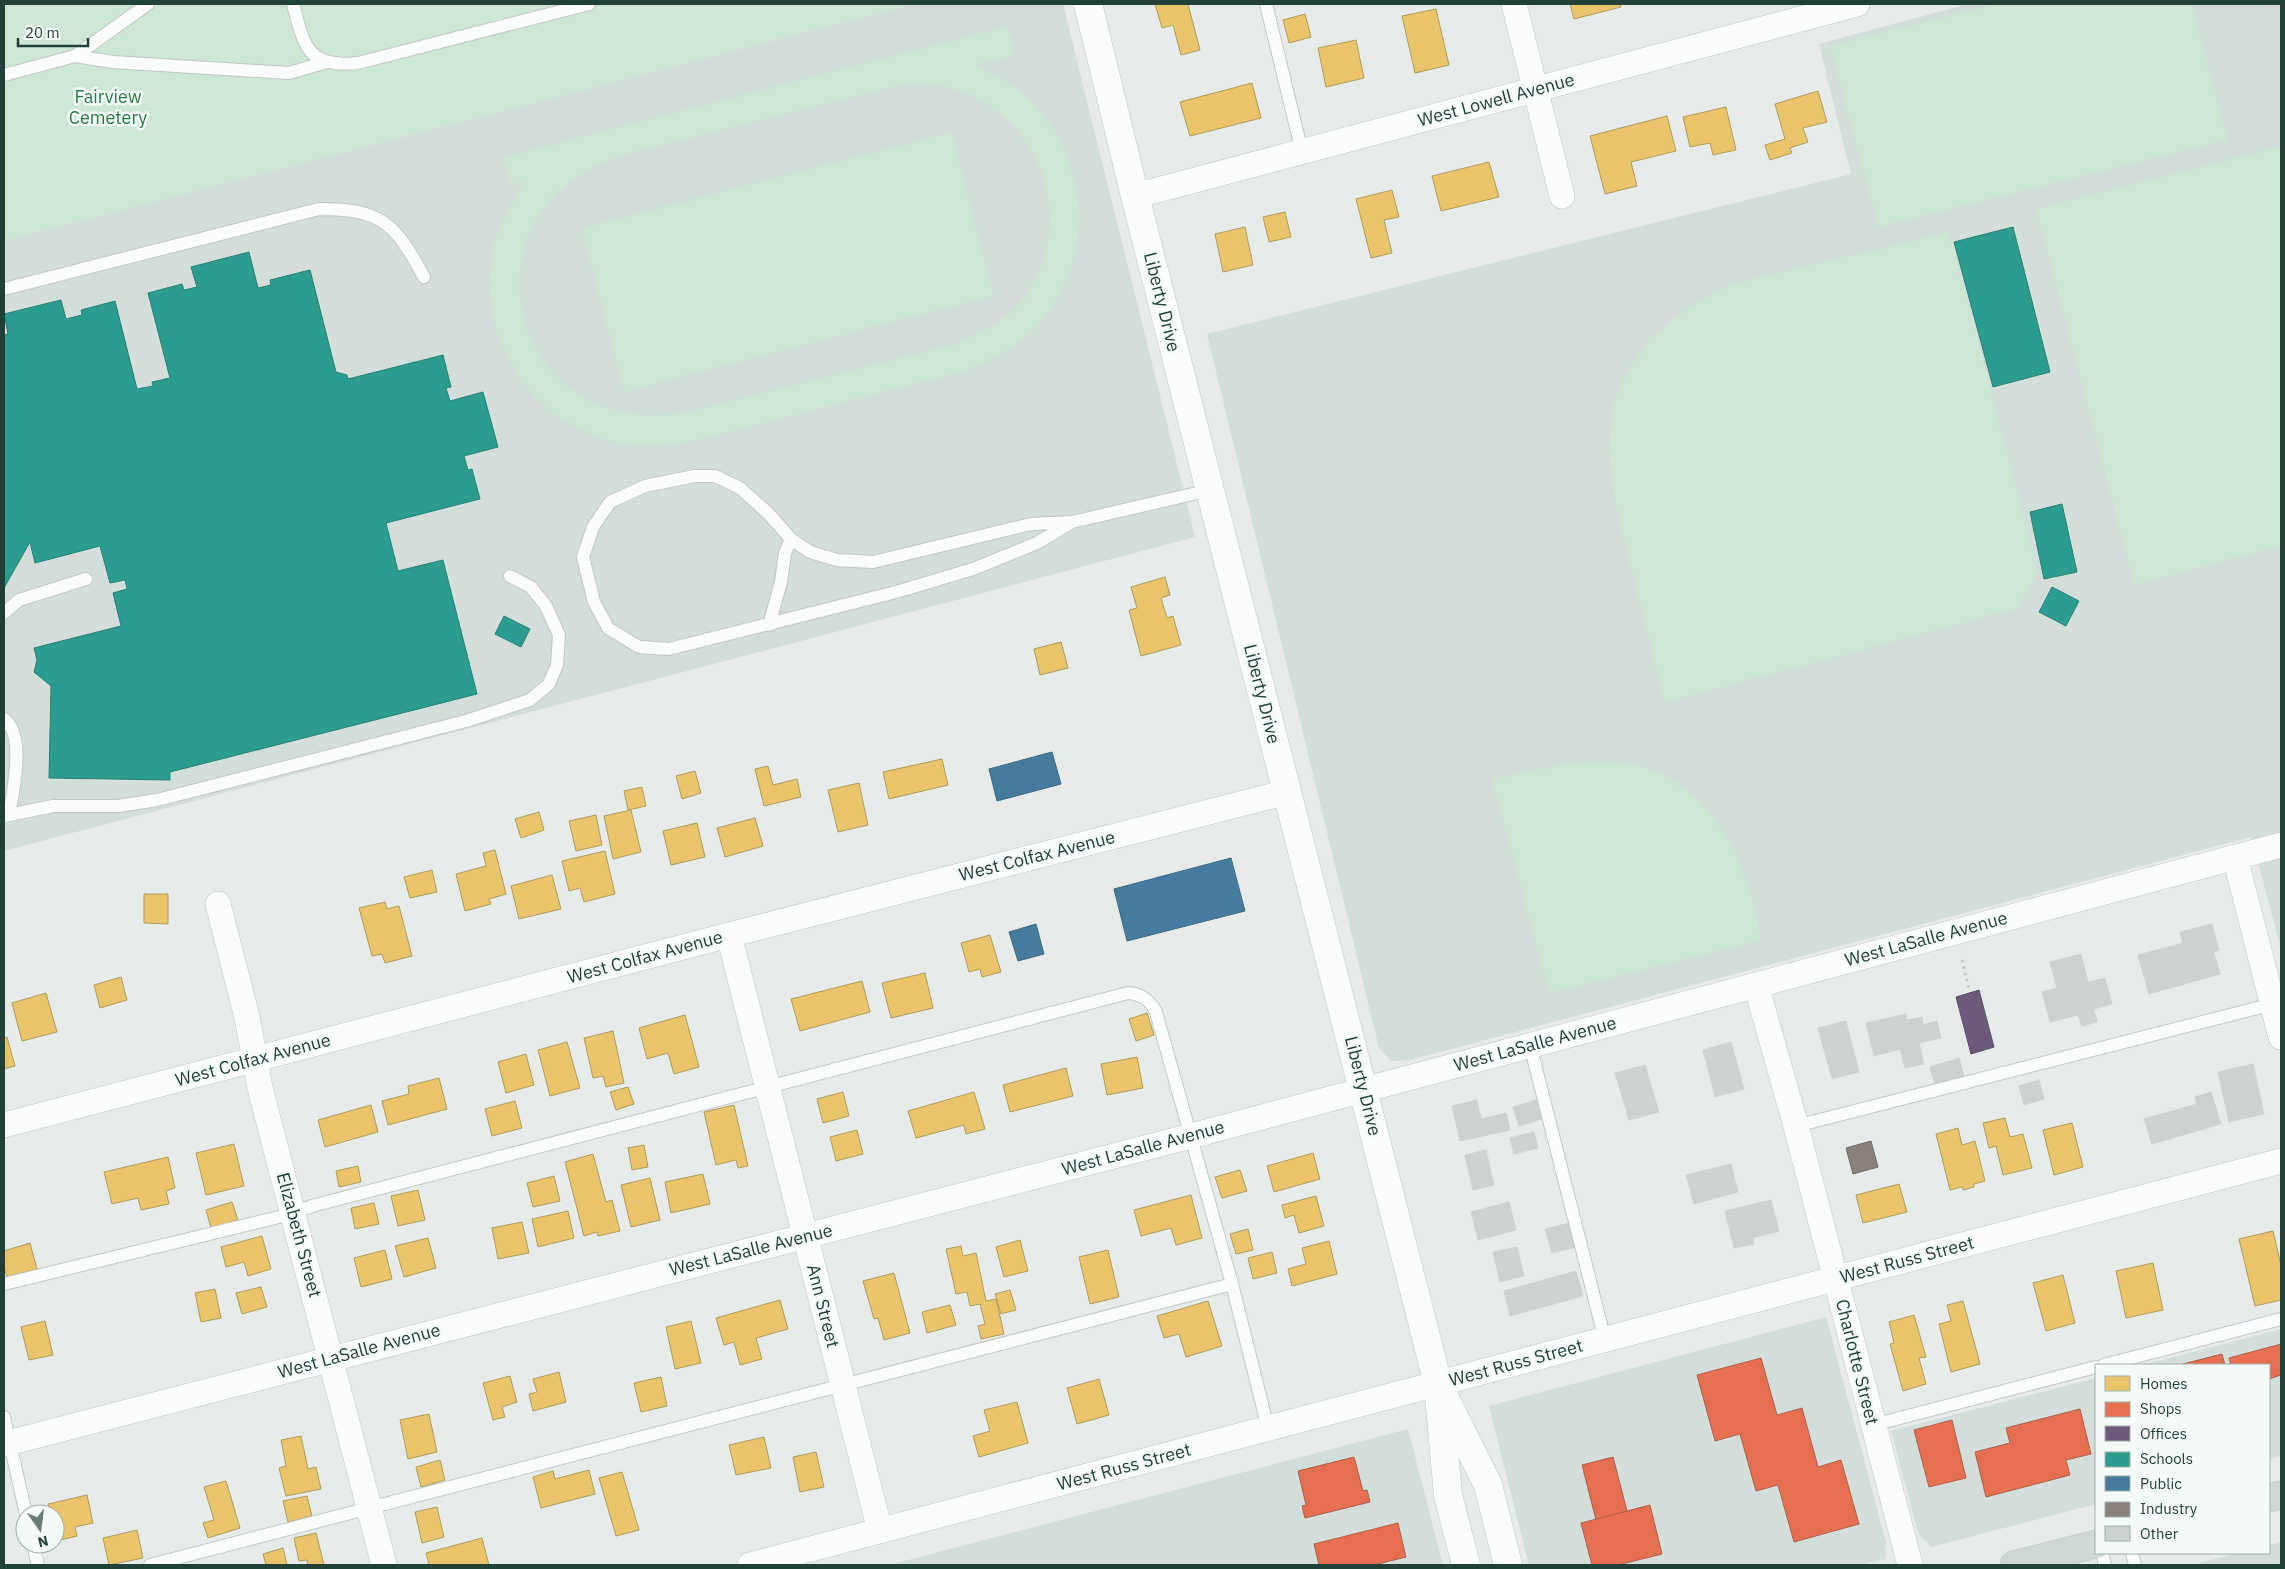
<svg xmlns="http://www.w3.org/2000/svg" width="2285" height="1569" font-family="'IBM Plex Sans',sans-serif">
<rect width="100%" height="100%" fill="#e6ebe9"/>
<g fill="#d3ddd9">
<polygon points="914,4 1063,4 1195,537 4,851 4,241"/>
<polygon points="1968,4 2281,4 2281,948 2251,837 1410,1060 1391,1061 1379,1048 1207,334 1851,174 1819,44"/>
<polygon points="1826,1317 1886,1542 1885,1559 1860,1565 1529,1565 1489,1406"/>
<polygon points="2281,1329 2281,1456 2269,1459 2269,1365 2143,1365"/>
<polygon points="2096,1378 2096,1504 1931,1547 1918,1533 1891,1431"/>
<polygon points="1408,1429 1443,1565 889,1565"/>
<polygon points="2281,1542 2281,1565 2192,1565 2239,1553 2269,1553 2269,1545"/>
</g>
<g fill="#cee6d4" fill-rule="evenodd">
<polygon points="4,4 914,4 4,241"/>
<polygon points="1996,4 2192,4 2228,140 1878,228 1830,46"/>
<path d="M 1008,26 L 1015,55 L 977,65 C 999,77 1021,88 1038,108 C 1096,174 1093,277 1027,336 C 1007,354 985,364 961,373 L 694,441 C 676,444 657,447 638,446 C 538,437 471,342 494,245 C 499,222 512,200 526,181 L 510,185 L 503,157 ZM 901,85 C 915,85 929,84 943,87 C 1038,105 1082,221 1023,298 C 1006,320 981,334 955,344 L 684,413 C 509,441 452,212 620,156 Z"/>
<polygon points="952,132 994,296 624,392 581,228"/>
<polygon points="2281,146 2281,547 2134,585 2036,209"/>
<polygon points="1949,232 2039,573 2017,609 1664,703 1614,497 1609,451 1612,409 1623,378 1651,337 1686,309 1731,284"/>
<path d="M 1574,762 C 1593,762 1614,760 1632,764 C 1712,779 1753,869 1761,941 L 1549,994 L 1492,779 Z"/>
</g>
<g fill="#e9c46a" stroke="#ad9d5b">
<polygon points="1155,4 1188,4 1200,50 1181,55 1173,25 1162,28"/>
<polygon points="1570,4 1620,4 1621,7 1574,19"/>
<polygon points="1436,9 1449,65 1415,73 1402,16"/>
<polygon points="1305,14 1311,37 1289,43 1283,20"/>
<polygon points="1356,40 1364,78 1326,87 1318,48"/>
<polygon points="1252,83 1261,118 1190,136 1180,102"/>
<polygon points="1818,91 1827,122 1803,128 1808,142 1790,148 1792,153 1770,160 1765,145 1785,139 1775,104"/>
<polygon points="1726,107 1736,150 1713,155 1710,143 1690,147 1683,117"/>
<polygon points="1667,116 1676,151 1631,162 1637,186 1605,194 1590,136"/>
<polygon points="1489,162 1499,197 1441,211 1432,176"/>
<polygon points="1392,190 1399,217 1384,220 1392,253 1371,258 1356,199"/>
<polygon points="1285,212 1291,237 1269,242 1263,217"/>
<polygon points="1245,227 1253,265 1223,272 1215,234"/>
<polygon points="1165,577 1170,595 1161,598 1167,618 1173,616 1181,645 1141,656 1129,610 1137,608 1131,587"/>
<polygon points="1061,642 1068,668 1040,675 1034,649"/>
<polygon points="942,759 948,785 889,799 883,772"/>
<polygon points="768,766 773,785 797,779 801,797 764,806 755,769"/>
<polygon points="695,771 701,793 682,799 676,776"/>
<polygon points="859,783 868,825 838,832 828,790"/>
<polygon points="642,787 646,806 628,810 624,791"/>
<polygon points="631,810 641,852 613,859 604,816"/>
<polygon points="539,812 544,830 521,838 515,819"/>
<polygon points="596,815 602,845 576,851 569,821"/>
<polygon points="755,818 763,846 725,857 717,828"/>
<polygon points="697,823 705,857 671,865 663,831"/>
<polygon points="495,850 506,894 489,899 491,904 465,911 456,874 486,866 483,853"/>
<polygon points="605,851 615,894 584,902 580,888 569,891 562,861"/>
<polygon points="432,870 437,892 410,898 404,877"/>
<polygon points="552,875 561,909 519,919 511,886"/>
<polygon points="144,894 168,894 168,924 144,923"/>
<polygon points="385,902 387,909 399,906 412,956 385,963 382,954 372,956 359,908"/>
<polygon points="990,935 1001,972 982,977 980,969 969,972 961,943"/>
<polygon points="925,973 933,1008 891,1018 882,983"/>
<polygon points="121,977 127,1000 100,1008 94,985"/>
<polygon points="862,981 870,1012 800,1031 791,999"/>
<polygon points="46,993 57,1032 22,1041 12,1003"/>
<polygon points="1147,1013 1154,1035 1136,1041 1129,1019"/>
<polygon points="685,1015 699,1067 674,1074 668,1053 647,1059 639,1028"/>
<polygon points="613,1031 624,1083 606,1087 603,1076 593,1078 584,1038"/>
<polygon points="7,1037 15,1066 4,1069 4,1038"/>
<polygon points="567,1042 580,1088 550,1096 538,1050"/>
<polygon points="526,1054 534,1085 506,1093 498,1062"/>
<polygon points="1137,1057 1143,1088 1107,1095 1101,1064"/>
<polygon points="1066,1068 1073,1096 1010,1112 1003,1085"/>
<polygon points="439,1078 447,1109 388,1125 382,1101 409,1094 408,1086"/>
<polygon points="628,1087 634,1104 616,1110 610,1092"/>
<polygon points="843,1092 849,1116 823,1123 817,1099"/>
<polygon points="974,1092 985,1129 966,1134 964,1125 916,1138 908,1111"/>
<polygon points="515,1101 522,1128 492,1136 485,1109"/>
<polygon points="371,1105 378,1132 325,1147 318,1120"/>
<polygon points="734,1105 748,1166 738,1168 736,1160 716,1165 704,1112"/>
<polygon points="2005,1118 2010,1137 2023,1134 2032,1168 2003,1175 1996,1146 1989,1148 1983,1123"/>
<polygon points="2072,1123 2083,1167 2054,1175 2043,1130"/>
<polygon points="1958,1128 1962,1145 1975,1141 1985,1181 1974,1184 1974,1187 1963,1190 1962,1187 1950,1190 1936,1134"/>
<polygon points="857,1130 863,1154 836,1161 830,1137"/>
<polygon points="234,1144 244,1186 206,1195 196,1153"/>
<polygon points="644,1145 648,1167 632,1170 628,1148"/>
<polygon points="1313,1153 1320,1179 1274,1192 1267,1166"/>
<polygon points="593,1154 606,1202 612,1200 620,1231 598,1236 597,1232 584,1236 565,1162"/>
<polygon points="168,1157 175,1188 166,1191 169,1204 141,1210 138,1198 112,1204 104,1172"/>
<polygon points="358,1166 361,1182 339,1187 336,1171"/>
<polygon points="1240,1170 1247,1191 1222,1198 1215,1177"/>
<polygon points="703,1174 710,1204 671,1213 665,1182"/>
<polygon points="554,1176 560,1201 533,1207 527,1183"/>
<polygon points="650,1178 660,1220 631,1227 621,1185"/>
<polygon points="1899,1184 1907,1212 1863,1223 1856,1195"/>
<polygon points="418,1190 425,1220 398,1226 391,1196"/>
<polygon points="1191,1195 1202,1238 1176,1245 1171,1228 1141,1236 1134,1210"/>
<polygon points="1316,1196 1324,1226 1299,1233 1294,1215 1285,1218 1282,1205"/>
<polygon points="232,1202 238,1220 211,1228 206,1210"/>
<polygon points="374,1203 379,1224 355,1229 351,1208"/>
<polygon points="568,1211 574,1238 538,1247 532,1219"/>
<polygon points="522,1222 529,1253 498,1259 492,1228"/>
<polygon points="1248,1229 1253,1250 1236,1254 1230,1234"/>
<polygon points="2273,1231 2281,1265 2281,1300 2255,1306 2239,1239"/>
<polygon points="262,1236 271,1269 248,1276 244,1262 226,1267 221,1247"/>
<polygon points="428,1238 436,1268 404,1277 395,1246"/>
<polygon points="1020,1240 1028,1271 1004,1277 996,1247"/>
<polygon points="1329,1241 1337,1274 1292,1286 1288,1269 1306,1264 1302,1248"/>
<polygon points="30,1243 37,1269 7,1277 4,1267 4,1251"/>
<polygon points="961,1246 963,1256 976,1253 986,1301 996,1299 1004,1334 981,1339 978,1326 985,1324 980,1304 970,1306 967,1292 956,1294 946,1249"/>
<polygon points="385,1250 392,1279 361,1287 354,1258"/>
<polygon points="1108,1250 1119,1297 1090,1304 1079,1257"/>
<polygon points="1272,1252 1277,1273 1253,1279 1248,1258"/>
<polygon points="2153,1263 2163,1310 2126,1318 2116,1271"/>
<polygon points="894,1273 910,1333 884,1340 878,1318 874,1319 863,1281"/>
<polygon points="2063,1275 2075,1323 2046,1331 2033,1283"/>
<polygon points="261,1287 267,1307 242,1314 236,1293"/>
<polygon points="215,1289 221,1318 201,1322 195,1293"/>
<polygon points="1010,1290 1016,1310 1001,1314 995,1294"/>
<polygon points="780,1300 788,1329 756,1338 762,1359 740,1365 734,1342 724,1345 716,1318"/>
<polygon points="1208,1301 1222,1346 1186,1357 1179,1334 1164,1338 1157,1316"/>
<polygon points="1963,1301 1980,1364 1951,1372 1939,1324 1951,1321 1947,1305"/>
<polygon points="950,1305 956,1325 927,1333 922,1312"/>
<polygon points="1914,1315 1926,1357 1919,1358 1926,1384 1903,1391 1890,1344 1894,1343 1889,1322"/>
<polygon points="45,1321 53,1355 29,1360 21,1327"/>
<polygon points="691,1321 701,1363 675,1369 666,1327"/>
<polygon points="559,1372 566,1402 533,1411 529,1394 537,1392 533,1379"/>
<polygon points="510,1376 517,1402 502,1407 505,1417 493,1420 483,1383"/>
<polygon points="661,1377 667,1406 641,1412 634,1383"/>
<polygon points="1099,1379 1109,1415 1077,1424 1067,1388"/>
<polygon points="1017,1402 1028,1443 979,1457 973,1436 990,1431 984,1410"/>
<polygon points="429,1414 437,1452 408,1459 400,1420"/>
<polygon points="301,1436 308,1469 316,1467 321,1489 286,1496 279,1468 286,1466 281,1440"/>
<polygon points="764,1437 771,1468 736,1475 729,1445"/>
<polygon points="816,1452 824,1487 800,1492 793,1457"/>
<polygon points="440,1460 445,1480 421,1487 416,1467"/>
<polygon points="589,1470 595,1494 541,1508 533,1477 553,1471 555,1479"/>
<polygon points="622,1472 639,1530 616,1536 599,1478"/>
<polygon points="226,1481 240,1528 208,1538 203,1523 214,1520 204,1487"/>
<polygon points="87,1495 93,1523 75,1527 77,1536 57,1541 55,1514 51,1514 48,1504"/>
<polygon points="307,1496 312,1516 288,1522 283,1501"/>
<polygon points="437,1507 444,1537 422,1543 415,1512"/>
<polygon points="137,1530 143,1558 109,1565 103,1538"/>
<polygon points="316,1533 324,1565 308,1565 307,1560 299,1561 294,1538"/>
<polygon points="482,1538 489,1565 429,1565 426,1553"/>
<polygon points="283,1548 287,1565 266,1565 263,1554"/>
</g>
<g fill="#e76f51" stroke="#ac614a">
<polygon points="2281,1344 2281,1375 2269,1379 2269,1365 2231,1365 2229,1358"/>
<polygon points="2222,1354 2225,1365 2179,1365"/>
<polygon points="1761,1358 1777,1415 1802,1408 1818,1467 1841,1460 1859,1524 1794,1542 1778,1485 1756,1491 1740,1434 1715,1441 1697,1375"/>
<polygon points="2080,1409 2091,1454 2066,1460 2070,1475 1986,1497 1975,1452 2010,1443 2006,1428"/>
<polygon points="1952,1420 1966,1478 1929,1487 1914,1430"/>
<polygon points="1354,1457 1363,1491 1367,1490 1370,1502 1305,1518 1302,1506 1306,1505 1298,1471"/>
<polygon points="1613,1457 1627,1511 1596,1520 1582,1465"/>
<polygon points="1650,1505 1662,1554 1618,1565 1592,1565 1581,1523"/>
<polygon points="1398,1523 1406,1557 1374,1565 1319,1565 1314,1544"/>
</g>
<polygon fill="#6d597a" stroke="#565266" points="1979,990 1994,1047 1971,1054 1956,997"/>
<g fill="#2a9d8f" stroke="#278175">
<polygon points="2013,227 2050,372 1993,387 1954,242"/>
<polygon points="249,252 258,288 271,285 270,280 310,270 336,372 347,375 348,379 443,355 451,387 446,388 450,401 483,392 498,447 464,456 468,470 472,469 480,499 386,523 398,571 443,560 477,694 170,772 170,780 49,778 51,686 34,672 37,660 34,648 121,626 113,593 127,589 125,580 110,583 100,546 35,563 30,542 4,588 4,335 8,334 4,314 61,300 66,319 82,315 81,310 115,301 137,389 153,386 152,382 170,378 148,293 182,284 184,290 197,287 191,267"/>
<polygon points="2062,504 2077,572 2044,579 2030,512"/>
<polygon points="2052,587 2079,601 2066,626 2039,612"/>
<polygon points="504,616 530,629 521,647 495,634"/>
</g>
<g fill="#457b9d" stroke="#3a6a7f">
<polygon points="1052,752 1061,784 997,801 989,769"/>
<polygon points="1231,858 1245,911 1127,941 1114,889"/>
<polygon points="1036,924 1044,954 1018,961 1009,932"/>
</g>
<polygon fill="#8a817c" stroke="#6a6e68" points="1871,1141 1878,1167 1853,1174 1846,1148"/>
<g fill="#ccd2d0" stroke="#ced4d2">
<polygon points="2212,924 2219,950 2214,952 2220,974 2149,994 2138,955 2183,943 2180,932"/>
<polygon points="2081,954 2088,982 2105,978 2112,1004 2094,1009 2097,1022 2082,1026 2078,1015 2050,1022 2042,992 2057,988 2050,962"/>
<polygon points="1906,1014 1907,1020 1922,1017 1923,1025 1937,1021 1941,1038 1919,1043 1924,1064 1905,1068 1900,1049 1874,1056 1866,1023"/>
<polygon points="1846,1021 1859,1072 1832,1079 1818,1028"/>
<polygon points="1731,1042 1744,1089 1715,1097 1703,1050"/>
<polygon points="1959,1058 1965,1080 1936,1088 1930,1067"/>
<polygon points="2253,1064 2264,1114 2229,1122 2218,1072"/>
<polygon points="1645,1065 1659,1112 1629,1120 1615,1073"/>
<polygon points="2039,1080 2044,1099 2024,1105 2019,1086"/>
<polygon points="2211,1092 2221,1124 2152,1144 2144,1119 2197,1104 2195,1097"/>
<polygon points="1539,1099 1545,1118 1519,1126 1513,1107"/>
<polygon points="1477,1100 1481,1119 1506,1113 1510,1130 1460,1141 1452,1106"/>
<polygon points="1534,1132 1538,1148 1514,1154 1510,1138"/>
<polygon points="1486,1150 1494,1185 1473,1190 1465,1155"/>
<polygon points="1731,1164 1738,1192 1694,1204 1686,1175"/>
<polygon points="1771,1200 1779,1231 1753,1238 1754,1244 1734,1248 1725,1211"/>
<polygon points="1509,1202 1516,1230 1478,1240 1471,1212"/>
<polygon points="1569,1223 1576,1247 1552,1253 1545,1229"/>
<polygon points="1517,1247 1524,1276 1500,1282 1493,1252"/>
<polygon points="1576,1271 1583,1296 1510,1316 1504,1291"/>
</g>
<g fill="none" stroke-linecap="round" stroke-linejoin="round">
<defs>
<g id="service">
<path d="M 293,4 C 304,46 307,68 358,63 L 589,4"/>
<polyline points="1266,4 1302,152"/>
<polyline points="75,56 148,4"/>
<polyline points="4,75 75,56 113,62 289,73 327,62"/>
<path d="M 4,289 L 319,209 C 383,209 395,224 424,277"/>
<polyline points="1072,522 1031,524 873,562 837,560 810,552 791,539 768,513 740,488 715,476 695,476 645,486 610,502 593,527 583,557 594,602 608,628 639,647 669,649 896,592 973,569 1037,543 1072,522 1210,490"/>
<polyline points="4,613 19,600 86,579"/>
<polyline points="769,625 781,582 785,553 791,539"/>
<path d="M 4,719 C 26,734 13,792 9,815"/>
<polyline points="4,816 53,806 118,806 157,800 466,721 530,700 549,684 557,665 559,635 546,606 531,587 510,576"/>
<polyline points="1530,1045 1605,1340"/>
<polyline points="1796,1126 2273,1004"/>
<path d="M 4,1284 L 279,1217 L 312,1206 L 1128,993 C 1142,994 1150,1000 1156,1012 L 1232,1284 L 1268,1428"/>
<polyline points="2104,1365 2281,1319"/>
<polyline points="4,1417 26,1514"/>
<polyline points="1873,1425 2096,1367"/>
<polyline points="33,1544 38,1565"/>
<polyline points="2102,1553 2105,1565"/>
<polyline points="2132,1553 2135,1565"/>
<polyline points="150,1565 1232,1284"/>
</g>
<g id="minor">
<polyline points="1514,4 1562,196"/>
<polyline points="1135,196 1857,4"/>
<polyline points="2235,857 2281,1037"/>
<polyline points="218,904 247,1017 260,1088 384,1565"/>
<polyline points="729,935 880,1531"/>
<polyline points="1756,985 1796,1126 1910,1565"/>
<polyline points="4,1125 729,935 1287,792"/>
<polyline points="4,1444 1191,1136 2281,845"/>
<polyline points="750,1565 2281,1161"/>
</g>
<g id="tertiary">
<polyline points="1088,4 1135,196 1438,1384 1448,1495 1466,1565"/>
<polyline points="1445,1398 1488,1485 1508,1565"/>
</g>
<g id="primary">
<polyline points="2269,1498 2281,1495"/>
<polyline points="2014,1565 2096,1544"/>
</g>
</defs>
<use href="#service" stroke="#c3c8c6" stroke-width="14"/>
<use href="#minor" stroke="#c3c8c6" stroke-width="26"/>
<use href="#tertiary" stroke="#c3c8c6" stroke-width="29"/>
<use href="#primary" stroke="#bdc7c4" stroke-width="29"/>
<polyline stroke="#c1cbc8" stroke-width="3" stroke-dasharray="2.5 4" stroke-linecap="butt" points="1962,960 1969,989"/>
<use href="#service" stroke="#fbfcfc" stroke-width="12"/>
<use href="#minor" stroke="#fbfcfc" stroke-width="25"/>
<use href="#tertiary" stroke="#fbfcfc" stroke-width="28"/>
<use href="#primary" stroke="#ced7d4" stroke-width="28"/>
</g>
<g text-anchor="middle" stroke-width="5" stroke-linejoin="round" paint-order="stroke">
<g font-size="18" fill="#277c45" stroke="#f4faf7">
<text x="108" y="103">Fairview<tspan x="108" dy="21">Cemetery</tspan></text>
</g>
<g font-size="18" fill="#214138" stroke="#f4faf7">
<text transform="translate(1496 100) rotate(-15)" y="6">West Lowell Avenue</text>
<text transform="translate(1162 302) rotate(76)" y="6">Liberty Drive</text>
<text transform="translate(1262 694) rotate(76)" y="6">Liberty Drive</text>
<text transform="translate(1037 856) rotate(-14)" y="6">West Colfax Avenue</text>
<text transform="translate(1926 939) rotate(-15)" y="6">West LaSalle Avenue</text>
<text transform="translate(645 957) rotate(-15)" y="6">West Colfax Avenue</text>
<text transform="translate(1535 1044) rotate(-15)" y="6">West LaSalle Avenue</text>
<text transform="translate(253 1060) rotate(-15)" y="6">West Colfax Avenue</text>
<text transform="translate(1363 1086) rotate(76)" y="6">Liberty Drive</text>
<text transform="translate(1143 1148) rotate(-15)" y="6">West LaSalle Avenue</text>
<text transform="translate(299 1235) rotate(75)" y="6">Elizabeth Street</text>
<text transform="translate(751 1250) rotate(-14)" y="6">West LaSalle Avenue</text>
<text transform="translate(1907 1260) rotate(-15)" y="6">West Russ Street</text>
<text transform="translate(823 1306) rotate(76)" y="6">Ann Street</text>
<text transform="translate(359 1351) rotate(-15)" y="6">West LaSalle Avenue</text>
<text transform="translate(1857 1362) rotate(76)" y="6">Charlotte Street</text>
<text transform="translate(1516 1363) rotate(-15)" y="6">West Russ Street</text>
<text transform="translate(1124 1467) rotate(-15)" y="6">West Russ Street</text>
</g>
</g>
<rect width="2285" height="1569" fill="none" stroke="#214138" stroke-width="10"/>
<rect x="2095" y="1364" width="175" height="190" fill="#f4faf7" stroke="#a0b0ab"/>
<rect x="2105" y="1376" width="25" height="15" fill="#e9c46a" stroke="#a0b0ab"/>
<text x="2140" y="1389" font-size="15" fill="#214138">Homes</text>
<rect x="2105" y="1402" width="25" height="15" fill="#e76f51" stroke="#a0b0ab"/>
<text x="2140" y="1414" font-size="15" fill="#214138">Shops</text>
<rect x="2105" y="1426" width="25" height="15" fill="#6d597a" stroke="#a0b0ab"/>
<text x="2140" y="1439" font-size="15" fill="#214138">Offices</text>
<rect x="2105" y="1452" width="25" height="15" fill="#2a9d8f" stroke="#a0b0ab"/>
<text x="2140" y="1464" font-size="15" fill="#214138">Schools</text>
<rect x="2105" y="1476" width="25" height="15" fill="#457b9d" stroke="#a0b0ab"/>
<text x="2140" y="1489" font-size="15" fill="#214138">Public</text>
<rect x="2105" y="1502" width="25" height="15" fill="#8a817c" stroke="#a0b0ab"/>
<text x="2140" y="1514" font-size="15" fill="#214138">Industry</text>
<rect x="2105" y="1526" width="25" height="15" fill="#ccd2d0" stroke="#a0b0ab"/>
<text x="2140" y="1539" font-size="15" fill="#214138">Other</text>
<g transform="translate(40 1529) rotate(166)"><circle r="24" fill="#f4faf7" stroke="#a0b0ab"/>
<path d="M0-4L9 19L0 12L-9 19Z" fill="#667c76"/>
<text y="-8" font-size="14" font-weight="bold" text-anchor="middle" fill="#214138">N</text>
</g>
<path d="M18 38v8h70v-8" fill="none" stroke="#214138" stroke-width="2.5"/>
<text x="25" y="38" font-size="15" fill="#214138" stroke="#f4faf7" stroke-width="4" paint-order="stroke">20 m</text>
</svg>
